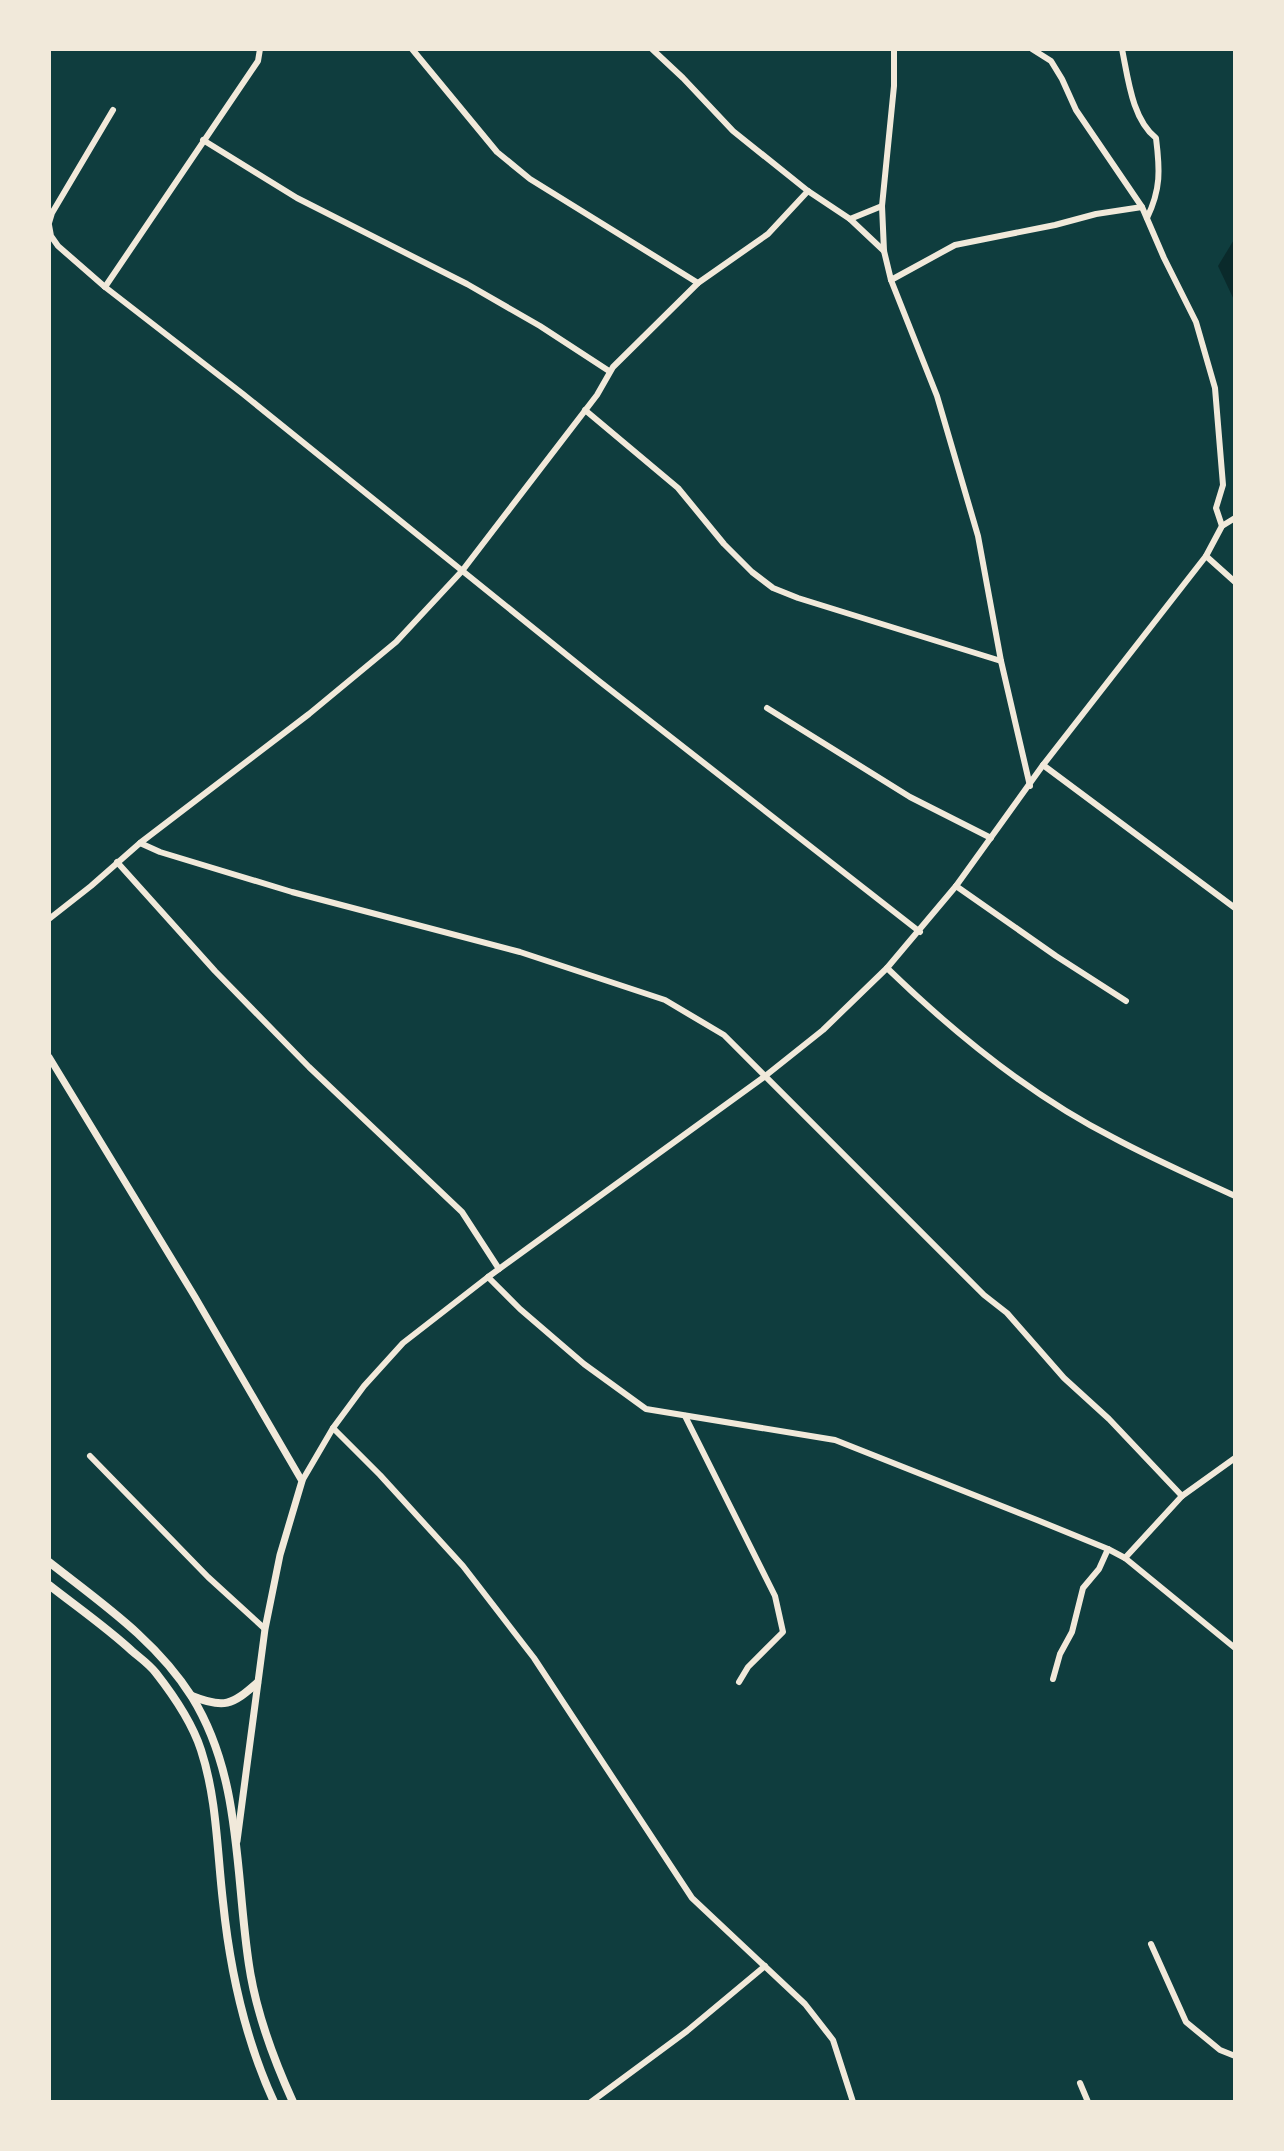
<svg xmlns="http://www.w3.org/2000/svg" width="1284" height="2151" font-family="Overpass,sans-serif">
<rect width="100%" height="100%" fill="#0f3d3e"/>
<polygon fill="#0a2a2b" points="1235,238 1235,302 1218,266"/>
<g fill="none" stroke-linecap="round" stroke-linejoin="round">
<g stroke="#f1e9da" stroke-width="6">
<polyline points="412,49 497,152 530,179 698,283"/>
<polyline points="652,49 683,78 733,131 808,191 850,219 882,206"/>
<polyline points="894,49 894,86 882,206 884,251 891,280 937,396 978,536 1001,661 1030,786"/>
<polyline points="1032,49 1051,61 1062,79 1076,110 1142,207 1164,258 1196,322 1215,388 1223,485 1216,508 1222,526"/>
<path d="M 1122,49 C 1128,78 1132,119 1156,138 C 1160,170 1161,189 1147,218"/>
<polyline points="203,140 297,198 467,284 540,326 609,371"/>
<polyline points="850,219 884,251"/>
<polyline points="49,223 52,213 113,110"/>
<polyline points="49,225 51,236 58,246 105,287 243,394 599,681 920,932"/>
<polyline points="891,280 955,245 1055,225 1096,214 1142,207"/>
<polyline points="105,287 258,61 260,49"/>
<polyline points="585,410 678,488 724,544 752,572 773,588 798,598 1001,661"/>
<polyline points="1206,556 1235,582"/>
<polyline points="767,708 910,797 991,838"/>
<polyline points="1043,765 1235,908"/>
<polyline points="140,843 160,852 292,892 520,952 665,1000 724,1035 984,1295 1007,1313 1064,1378 1109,1419 1182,1496"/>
<polyline points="117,862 215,971 309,1067 462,1212 499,1269"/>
<polyline points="956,886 1056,956 1126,1001"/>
<polyline points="49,919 91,886 140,843 309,714 396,642 462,571 597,395 613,367 698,283 768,234 808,191"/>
<path d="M 887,968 C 952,1031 1033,1097 1114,1138 C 1153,1159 1194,1177 1235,1196"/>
<polyline points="488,1277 520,1309 584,1364 646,1409 835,1440 1037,1520 1108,1549 1125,1558 1235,1648"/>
<polyline points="685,1416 775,1596 783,1632 748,1667 739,1682"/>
<polyline points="333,1428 380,1475 463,1566 534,1658 692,1898 805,2004 833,2040 853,2102"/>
<polyline points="90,1456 208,1577 265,1629"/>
<polyline points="302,1481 333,1428 364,1386 403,1343 488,1277 764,1077 823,1030 887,968 956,886 1043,765 1206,556 1222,526 1235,518"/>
<polyline points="1125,1558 1182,1496 1235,1458"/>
<polyline points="1053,1679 1060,1654 1072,1632 1083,1588 1099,1569 1108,1549"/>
<polyline points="1151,1944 1186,2022 1220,2050 1235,2056"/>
<polyline points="1080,2083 1088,2102"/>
<polyline points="591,2102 687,2031 765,1966"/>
</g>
<polyline stroke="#f1e9da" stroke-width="7" points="49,1057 195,1297 302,1481 280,1555 265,1629 237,1841"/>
<g stroke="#f1e9da" stroke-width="8">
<path d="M 49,1562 C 101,1603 156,1640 192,1697 C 242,1778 235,1874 249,1965 C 256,2013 273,2058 293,2102"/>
<path d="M 49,1585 C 77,1607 106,1627 132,1651 C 140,1658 149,1664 156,1673 C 174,1696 192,1722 201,1750 C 217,1799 217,1851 223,1902 C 230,1970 245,2039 274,2102"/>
<path d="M 192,1696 C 224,1709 232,1705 257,1683"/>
</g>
</g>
<rect width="1284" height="2151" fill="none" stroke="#f1e9da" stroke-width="102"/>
</svg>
